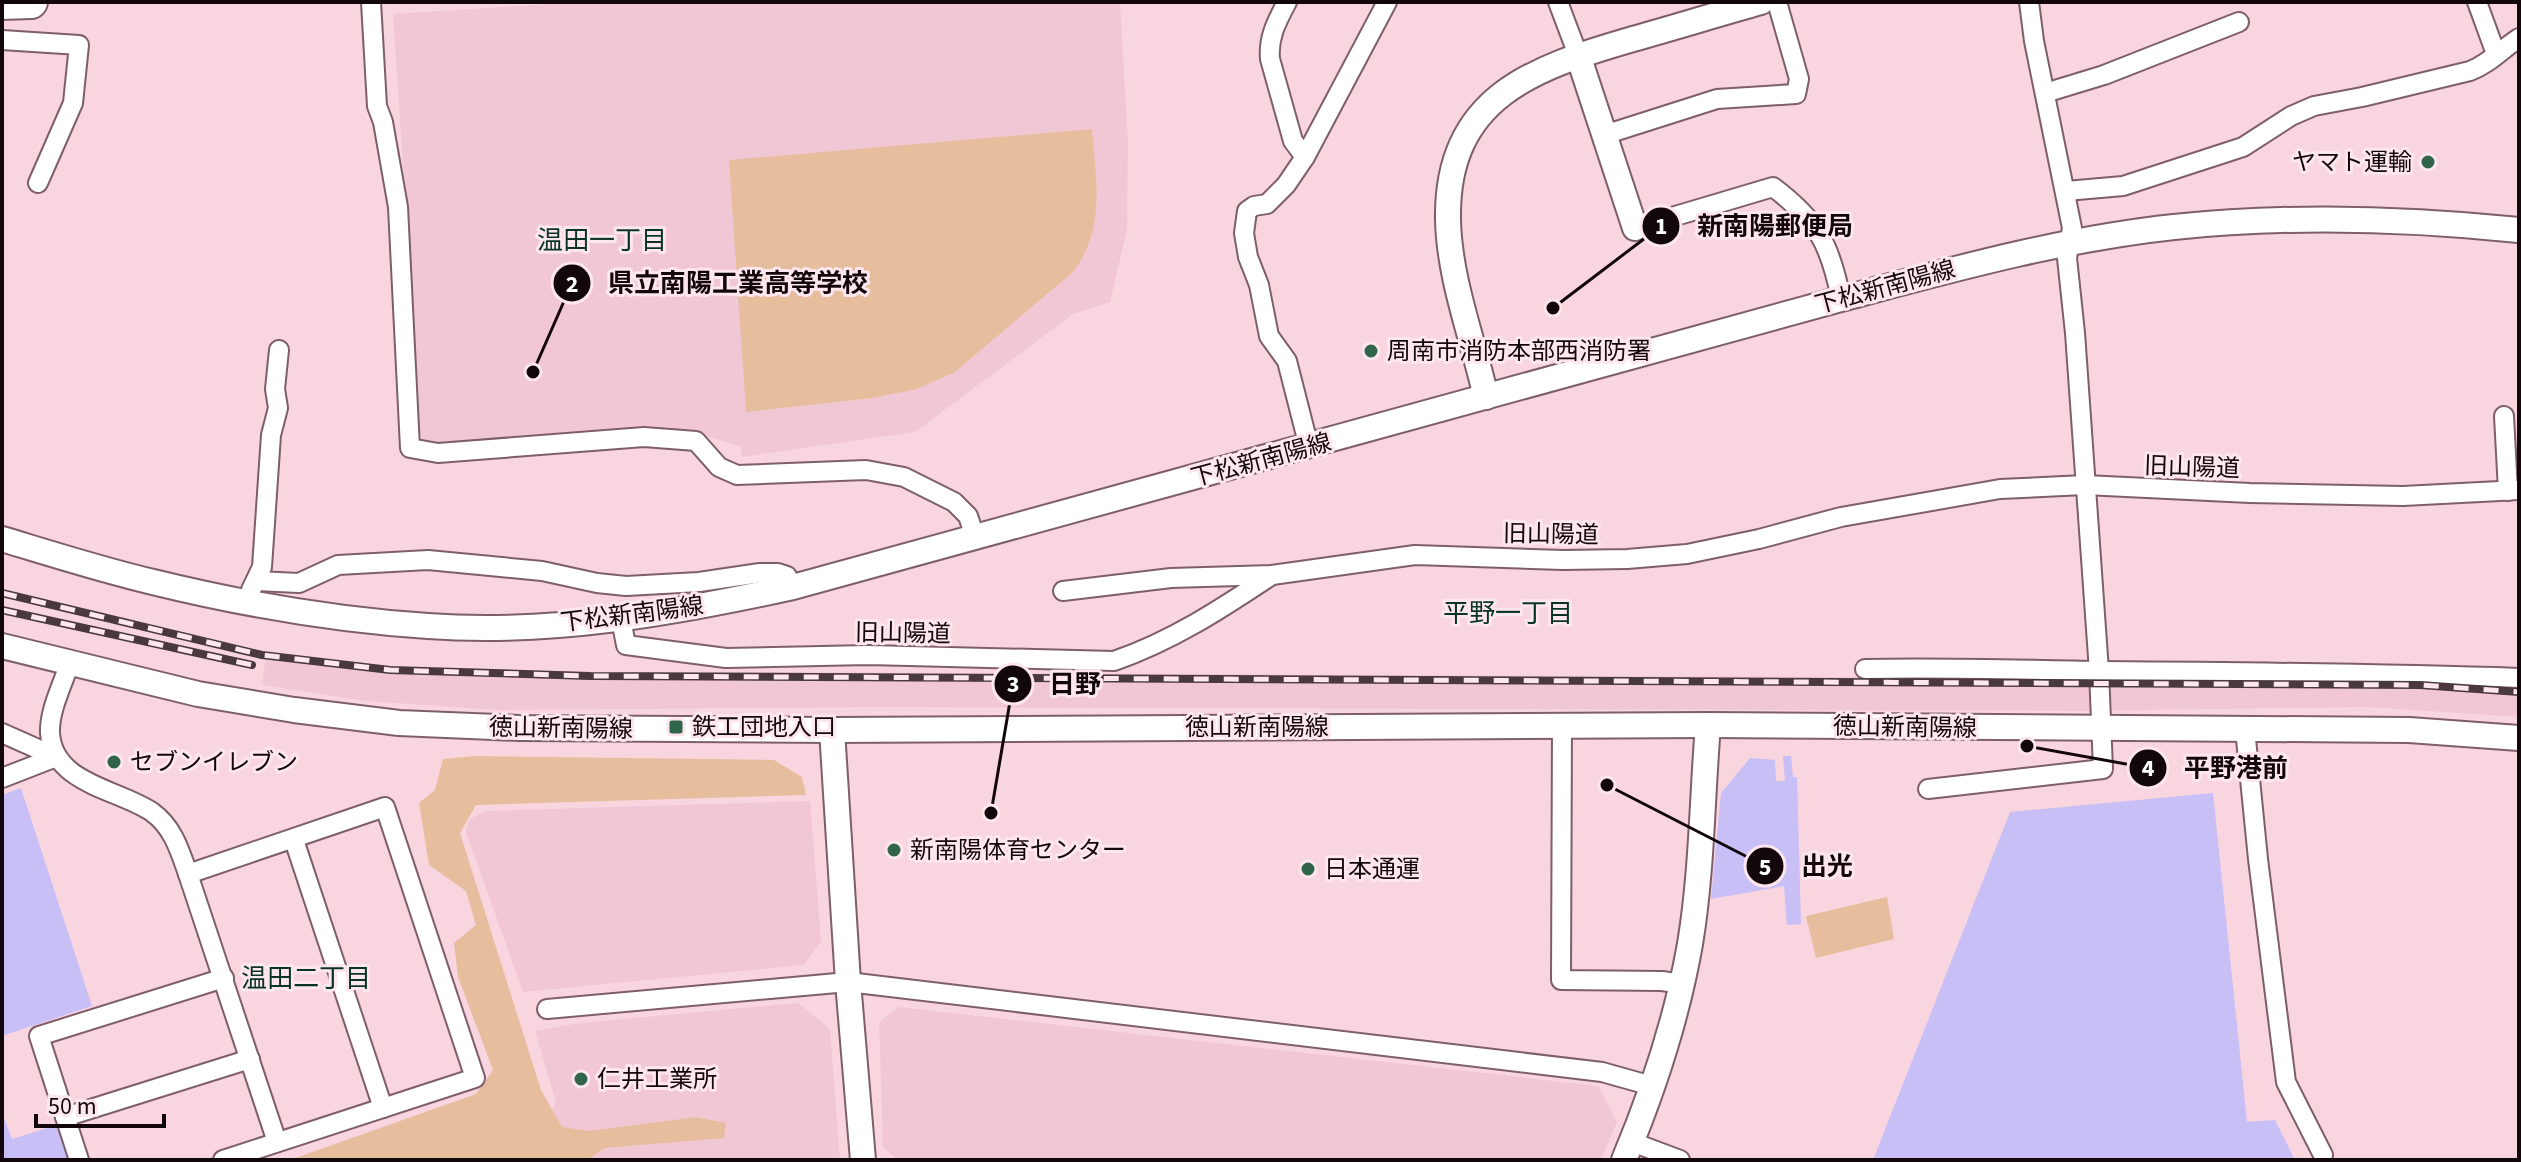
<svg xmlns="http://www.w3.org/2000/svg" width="2521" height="1162" font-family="'Source Sans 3','Noto Sans JP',sans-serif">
<rect width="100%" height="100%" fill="#f9d5e0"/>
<g fill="#f2c7d5">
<polygon points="581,2 1120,2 1128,143 1127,229 1110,302 1073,314 915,432 742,457 740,446 684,430 619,430 426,444 417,441 410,273 393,14"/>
<polygon points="266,656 395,667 589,674 749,672 2453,680 2519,686 2519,717 2367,707 2078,711 877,707 496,710 366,701 262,685"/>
<polygon points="810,801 821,941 804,965 523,992 466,832 469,820 484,811"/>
<polygon points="798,1003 830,1029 840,1160 418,1160 551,1113 556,1102 535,1031 580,1023"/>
<polygon points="899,1007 1598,1086 1617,1122 1601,1160 898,1160 883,1147 879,1022"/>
</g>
<g fill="#e6be9d">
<path d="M 1092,129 C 1096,179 1106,229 1073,272 L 955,372 L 917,389 L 872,398 L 746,412 L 729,160 Z"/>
<polygon points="475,756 774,760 802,777 806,795 476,805 460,833 541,1090 562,1127 590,1131 696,1117 726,1123 724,1138 604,1148 588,1160 290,1160 476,1094 493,1070 458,977 454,943 476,925 466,891 429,865 419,803 435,790 443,759"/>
<polygon points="1887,897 1894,939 1816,958 1806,916"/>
</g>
<g fill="#c7bff5">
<polygon points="1783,756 1791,756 1793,777 1797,777 1801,924 1787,925 1784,886 1711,899 1721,793 1750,758 1775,760 1776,781 1785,781"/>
<polygon points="21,788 92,1006 2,1036 2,795"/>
<polygon points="2213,793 2247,1122 2275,1120 2295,1160 1873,1160 2010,812"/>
<polygon points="2,1113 12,1139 60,1124 71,1160 2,1160"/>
</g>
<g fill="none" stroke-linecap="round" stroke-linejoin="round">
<defs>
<g id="street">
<polyline points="371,2 377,106 383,122 398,207 410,448 438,453 644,437 696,441 719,467 737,475 866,470 904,477 954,502 968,516 975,537"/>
<path d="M 1287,2 C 1277,21 1268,37 1270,59 L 1293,141 L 1305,157"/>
<polyline points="1558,2 1578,55"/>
<polyline points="2477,2 2496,54"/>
<polyline points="2,40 79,45 73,103 38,183"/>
<polyline points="2045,93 2104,75 2239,22"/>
<polyline points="1604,135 1717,99 1796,94 1799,79 1777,2"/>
<path d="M 2066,191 L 2123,186 L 2243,147 L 2291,116 L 2314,106 L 2362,97 L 2470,71 C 2489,64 2502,49 2519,38"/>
<path d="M 1635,228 L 1773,187 C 1818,221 1830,244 1841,299"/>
<polyline points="2504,416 2508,491"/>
<polyline points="1309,447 1287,361 1269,336 1259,285 1248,257 1244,233 1247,211 1254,206 1267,204 1286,185 1305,157 1387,2"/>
<polyline points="257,581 299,583 338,565 428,560 542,571 597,583 626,586 699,582 760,573 778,573 787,576 793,587"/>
<polyline points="251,590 262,567 271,435 278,408 275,389 279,350"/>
<polyline points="1063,591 1171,578 1272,575 1415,555 1563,560 1627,559 1687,554 1759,539 1841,517 2000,489 2085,485 2250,493 2403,496 2519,490"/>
<path d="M 621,619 L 626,645 L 726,658 L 868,655 L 1114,661 C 1172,641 1221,609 1272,575"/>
<path d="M 70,662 C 63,684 49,710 50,733 C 53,784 118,789 152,812 C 173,827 180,851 188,874 L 277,1142"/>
<path d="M 1865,669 C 1944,667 2022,670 2101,671 C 2241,672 2380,673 2519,678"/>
<polyline points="1562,727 1561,980 1662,981 1682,984"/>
<polyline points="2245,729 2258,859 2286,1082 2323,1155"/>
<polyline points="2,733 56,757"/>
<polyline points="2,778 56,757"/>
<polyline points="1928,789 2103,769 2099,671 2075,333 2067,258 2072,228 2034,41 2029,2"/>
<polyline points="294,840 383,1108"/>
<polyline points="188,874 385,807 475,1078 223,1160"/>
<polyline points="547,1009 848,982 1602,1072 1652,1086"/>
<polyline points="65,1117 250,1059"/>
<polyline points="1632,1142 1680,1160"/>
<polyline points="79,1160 39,1036 224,978"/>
</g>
<g id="secondary">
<polyline points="1578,55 1635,228"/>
<path d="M 1486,397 C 1473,339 1449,279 1448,219 C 1446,97 1533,68 1633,39 C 1676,27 1718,14 1761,2"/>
<path d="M 2,539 C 52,554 102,570 153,582 C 243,604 335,620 428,626 C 551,635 674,613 793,587 L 1841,299 C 1950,270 2061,239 2174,227 C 2289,215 2404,218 2519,230"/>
<polyline points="2,646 198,694 294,710 399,723 519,728 832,730 1708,725 2409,730 2519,738"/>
<polyline points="832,730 848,982 863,1160"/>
<path d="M 1624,1160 C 1653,1091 1677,1018 1690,944 C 1702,872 1702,798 1708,725"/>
</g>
<polyline id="highway" points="2,3 31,2"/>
</defs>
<use href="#street" stroke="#7e5f69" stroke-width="22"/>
<use href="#secondary" stroke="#7e5f69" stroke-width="28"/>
<use href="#highway" stroke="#7e5f69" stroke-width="36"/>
<use href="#street" stroke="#fff" stroke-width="18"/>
<use href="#secondary" stroke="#fff" stroke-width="24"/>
<use href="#highway" stroke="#fff" stroke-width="32"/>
<defs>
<g id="rail">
<polyline points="2,593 262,655 390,670 590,676 2420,685 2519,692"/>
<polyline points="2,610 252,665"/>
</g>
</defs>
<use href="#rail" stroke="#49383e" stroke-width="8"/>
<use href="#rail" stroke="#fde6ed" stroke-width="5" stroke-dasharray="15" stroke-linecap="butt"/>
</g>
<g fill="#31654b" stroke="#fde6ed" stroke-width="3">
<circle cx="2428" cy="162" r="8"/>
<circle cx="1371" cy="351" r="8"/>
<rect x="668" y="719" width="16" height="16" rx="4"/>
<circle cx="114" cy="762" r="8"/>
<circle cx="894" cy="850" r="8"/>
<circle cx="1308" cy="869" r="8"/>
<circle cx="581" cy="1079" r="8"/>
</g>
<g text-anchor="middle" stroke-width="6" stroke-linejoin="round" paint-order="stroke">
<g font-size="24" fill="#12070b" stroke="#fde6ed" text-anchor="start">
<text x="2412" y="170" text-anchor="end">ヤマト運輸</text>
<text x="1387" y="359">周南市消防本部西消防署</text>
<text x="692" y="735">鉄工団地入口</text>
<text x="130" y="770">セブンイレブン</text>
<text x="910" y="858">新南陽体育センター</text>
<text x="1324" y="877">日本通運</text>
<text x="597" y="1087">仁井工業所</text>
</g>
<g font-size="24" fill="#12070b" stroke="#fde6ed">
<text transform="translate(1885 287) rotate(-15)" y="8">下松新南陽線</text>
<text transform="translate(1261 460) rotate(-15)" y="8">下松新南陽線</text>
<text transform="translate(2192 467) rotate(2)" y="8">旧山陽道</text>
<text transform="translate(1551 534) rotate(1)" y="8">旧山陽道</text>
<text transform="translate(632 614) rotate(-7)" y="8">下松新南陽線</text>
<text transform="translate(903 633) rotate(1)" y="8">旧山陽道</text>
<text x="1257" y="735">徳山新南陽線</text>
<text transform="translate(1905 727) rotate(1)" y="8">徳山新南陽線</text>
<text transform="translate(561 728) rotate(1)" y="8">徳山新南陽線</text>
</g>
<g font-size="26" fill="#083421" stroke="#fde6ed">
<text x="602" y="249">温田一丁目</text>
<text x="1508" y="622">平野一丁目</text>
<text x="306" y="987">温田二丁目</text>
</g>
</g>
<path fill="none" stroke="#12070b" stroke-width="3" d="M1553 308L1661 226M533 372L572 283M991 813L1013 684M2027 746L2148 768M1607 785L1765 866"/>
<g fill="#12070b" stroke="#fde6ed" stroke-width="3">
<circle cx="1553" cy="308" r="8"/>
<circle cx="533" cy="372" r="8"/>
<circle cx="991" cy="813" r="8"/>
<circle cx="2027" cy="746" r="8"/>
<circle cx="1607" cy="785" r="8"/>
<circle cx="1661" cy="226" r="20"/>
<circle cx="572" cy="283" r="20"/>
<circle cx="1013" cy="684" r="20"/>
<circle cx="2148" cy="768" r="20"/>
<circle cx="1765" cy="866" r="20"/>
</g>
<g font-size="24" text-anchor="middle" font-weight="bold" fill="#fff">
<text x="1661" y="234">1</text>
<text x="572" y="292">2</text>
<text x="1013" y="692">3</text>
<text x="2148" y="776">4</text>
<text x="1765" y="875">5</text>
</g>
<g font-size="26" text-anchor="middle" font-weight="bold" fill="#12070b" stroke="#fde6ed" stroke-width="6" stroke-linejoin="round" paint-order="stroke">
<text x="1775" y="235">新南陽郵便局</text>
<text x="738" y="292">県立南陽工業高等学校</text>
<text x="1075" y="693">日野</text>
<text x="2236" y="777">平野港前</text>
<text x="1827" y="875">出光</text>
</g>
<rect width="2521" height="1162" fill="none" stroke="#12070b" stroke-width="8"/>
<path d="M36 1114v12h128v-12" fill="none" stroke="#12070b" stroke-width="4"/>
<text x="48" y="1114" font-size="24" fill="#12070b" stroke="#fde6ed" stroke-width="6" paint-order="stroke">50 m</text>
</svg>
